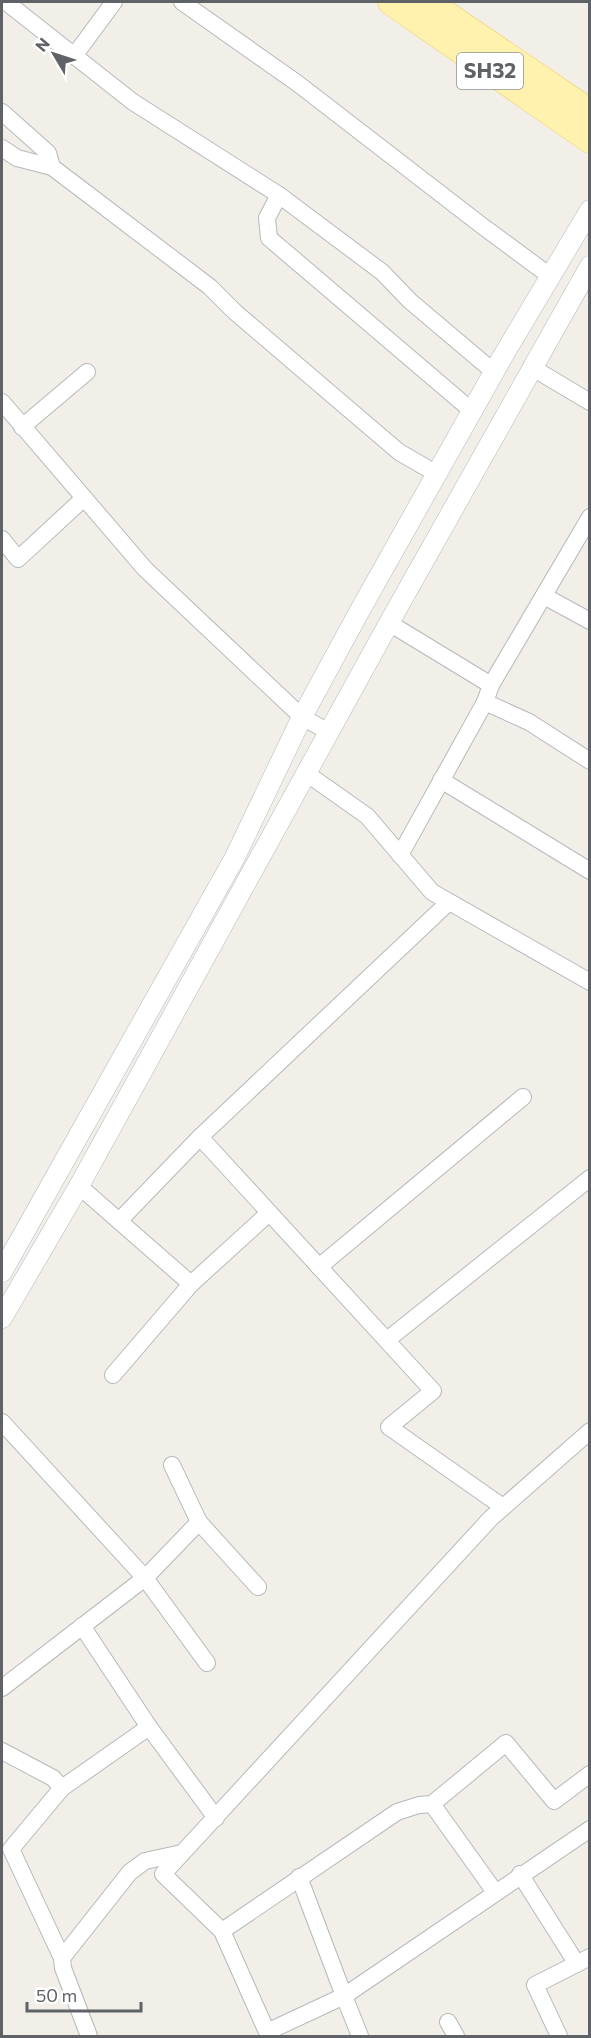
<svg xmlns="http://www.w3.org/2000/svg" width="591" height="2038" font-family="Commissioner,sans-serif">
<rect width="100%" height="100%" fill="#f1efe8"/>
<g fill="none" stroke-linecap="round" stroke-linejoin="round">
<defs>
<g id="minor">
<polyline points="6,2 133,102 279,195 382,272 410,301 494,372"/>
<polyline points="182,2 297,83 481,225 550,276"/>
<polyline points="74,56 114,2"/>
<polyline points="2,112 48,153 52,167"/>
<polyline points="2,148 17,158 52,167 210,287 235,312 399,452 437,474"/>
<polyline points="279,195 267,218 269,238 472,411"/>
<polyline points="531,367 590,402"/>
<polyline points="2,402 145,569 302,717 329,732"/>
<polyline points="22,427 87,372"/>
<polyline points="2,539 18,559 84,498"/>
<polyline points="544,596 590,621"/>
<polyline points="389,623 491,685 485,702 529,722 590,761"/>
<polyline points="491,685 590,517"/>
<polyline points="306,773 367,816 432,892 590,982"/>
<polyline points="441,780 590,871"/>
<polyline points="400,855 485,702"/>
<polyline points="200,1137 449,902"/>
<polyline points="79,1186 119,1221 200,1137 433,1391 389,1427 503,1507"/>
<polyline points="119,1221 191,1284"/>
<polyline points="319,1267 523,1097"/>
<polyline points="387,1340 590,1178"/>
<polyline points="113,1375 191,1284 269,1213"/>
<polyline points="2,1422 145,1578 2,1688"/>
<polyline points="172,1465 199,1522 258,1587"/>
<polyline points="199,1522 145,1578 207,1663"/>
<polyline points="82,1626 149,1727 216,1818"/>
<polyline points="2,1751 53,1778 62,1788"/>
<polyline points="520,1874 577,1964"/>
<polyline points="299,1877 344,1996 590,1829"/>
<polyline points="495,1892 432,1804 506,1743 554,1801 590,1774"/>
<polyline points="222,1931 397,1812 419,1805 432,1804"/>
<polyline points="62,1958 130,1872 145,1861 182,1853"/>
<polyline points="448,2022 456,2036"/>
<polyline points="89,2036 63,1968 62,1958 11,1849 62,1788 149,1727"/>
<polyline points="360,2036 344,1996 267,2032 222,1931 163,1874 491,1518 590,1431"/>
<polyline points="559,2036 535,1985 590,1957"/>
</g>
<g id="tertiary">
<polyline points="2,1272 234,859 302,717 359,612 503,356 590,210"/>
<polyline points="2,1318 79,1186 389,623 590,266"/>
</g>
<g id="primary">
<polyline points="391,2 590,140"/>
<polyline points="428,2 590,112"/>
</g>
</defs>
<use href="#minor" stroke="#b5b8bc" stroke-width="18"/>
<use href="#tertiary" stroke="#b5b8bc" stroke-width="21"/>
<use href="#primary" stroke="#f2c960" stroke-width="27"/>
<use href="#minor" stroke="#fff" stroke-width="16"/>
<use href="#tertiary" stroke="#fff" stroke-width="20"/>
<use href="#primary" stroke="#fff2af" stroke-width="26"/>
</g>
<g text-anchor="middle" stroke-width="4.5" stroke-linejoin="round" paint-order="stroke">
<rect fill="#fff" stroke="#8f9295" stroke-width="1.5" x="457" y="53" width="66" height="36" rx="4.5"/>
<g font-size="21" font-weight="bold" fill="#5f6368">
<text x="490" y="78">SH32</text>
</g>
</g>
<rect width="591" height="2038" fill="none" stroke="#5f6368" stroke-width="6"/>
<g transform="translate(54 54) rotate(309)" stroke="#ffffff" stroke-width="4.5" paint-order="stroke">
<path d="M0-4.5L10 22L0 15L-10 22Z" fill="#5f6368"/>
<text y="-9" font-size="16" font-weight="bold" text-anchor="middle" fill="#5f6368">N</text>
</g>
<path d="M27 2002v9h114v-9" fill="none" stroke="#5f6368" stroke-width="3"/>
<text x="36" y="2002" font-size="18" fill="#5f6368" stroke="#ffffff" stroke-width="4.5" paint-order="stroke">50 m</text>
</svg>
